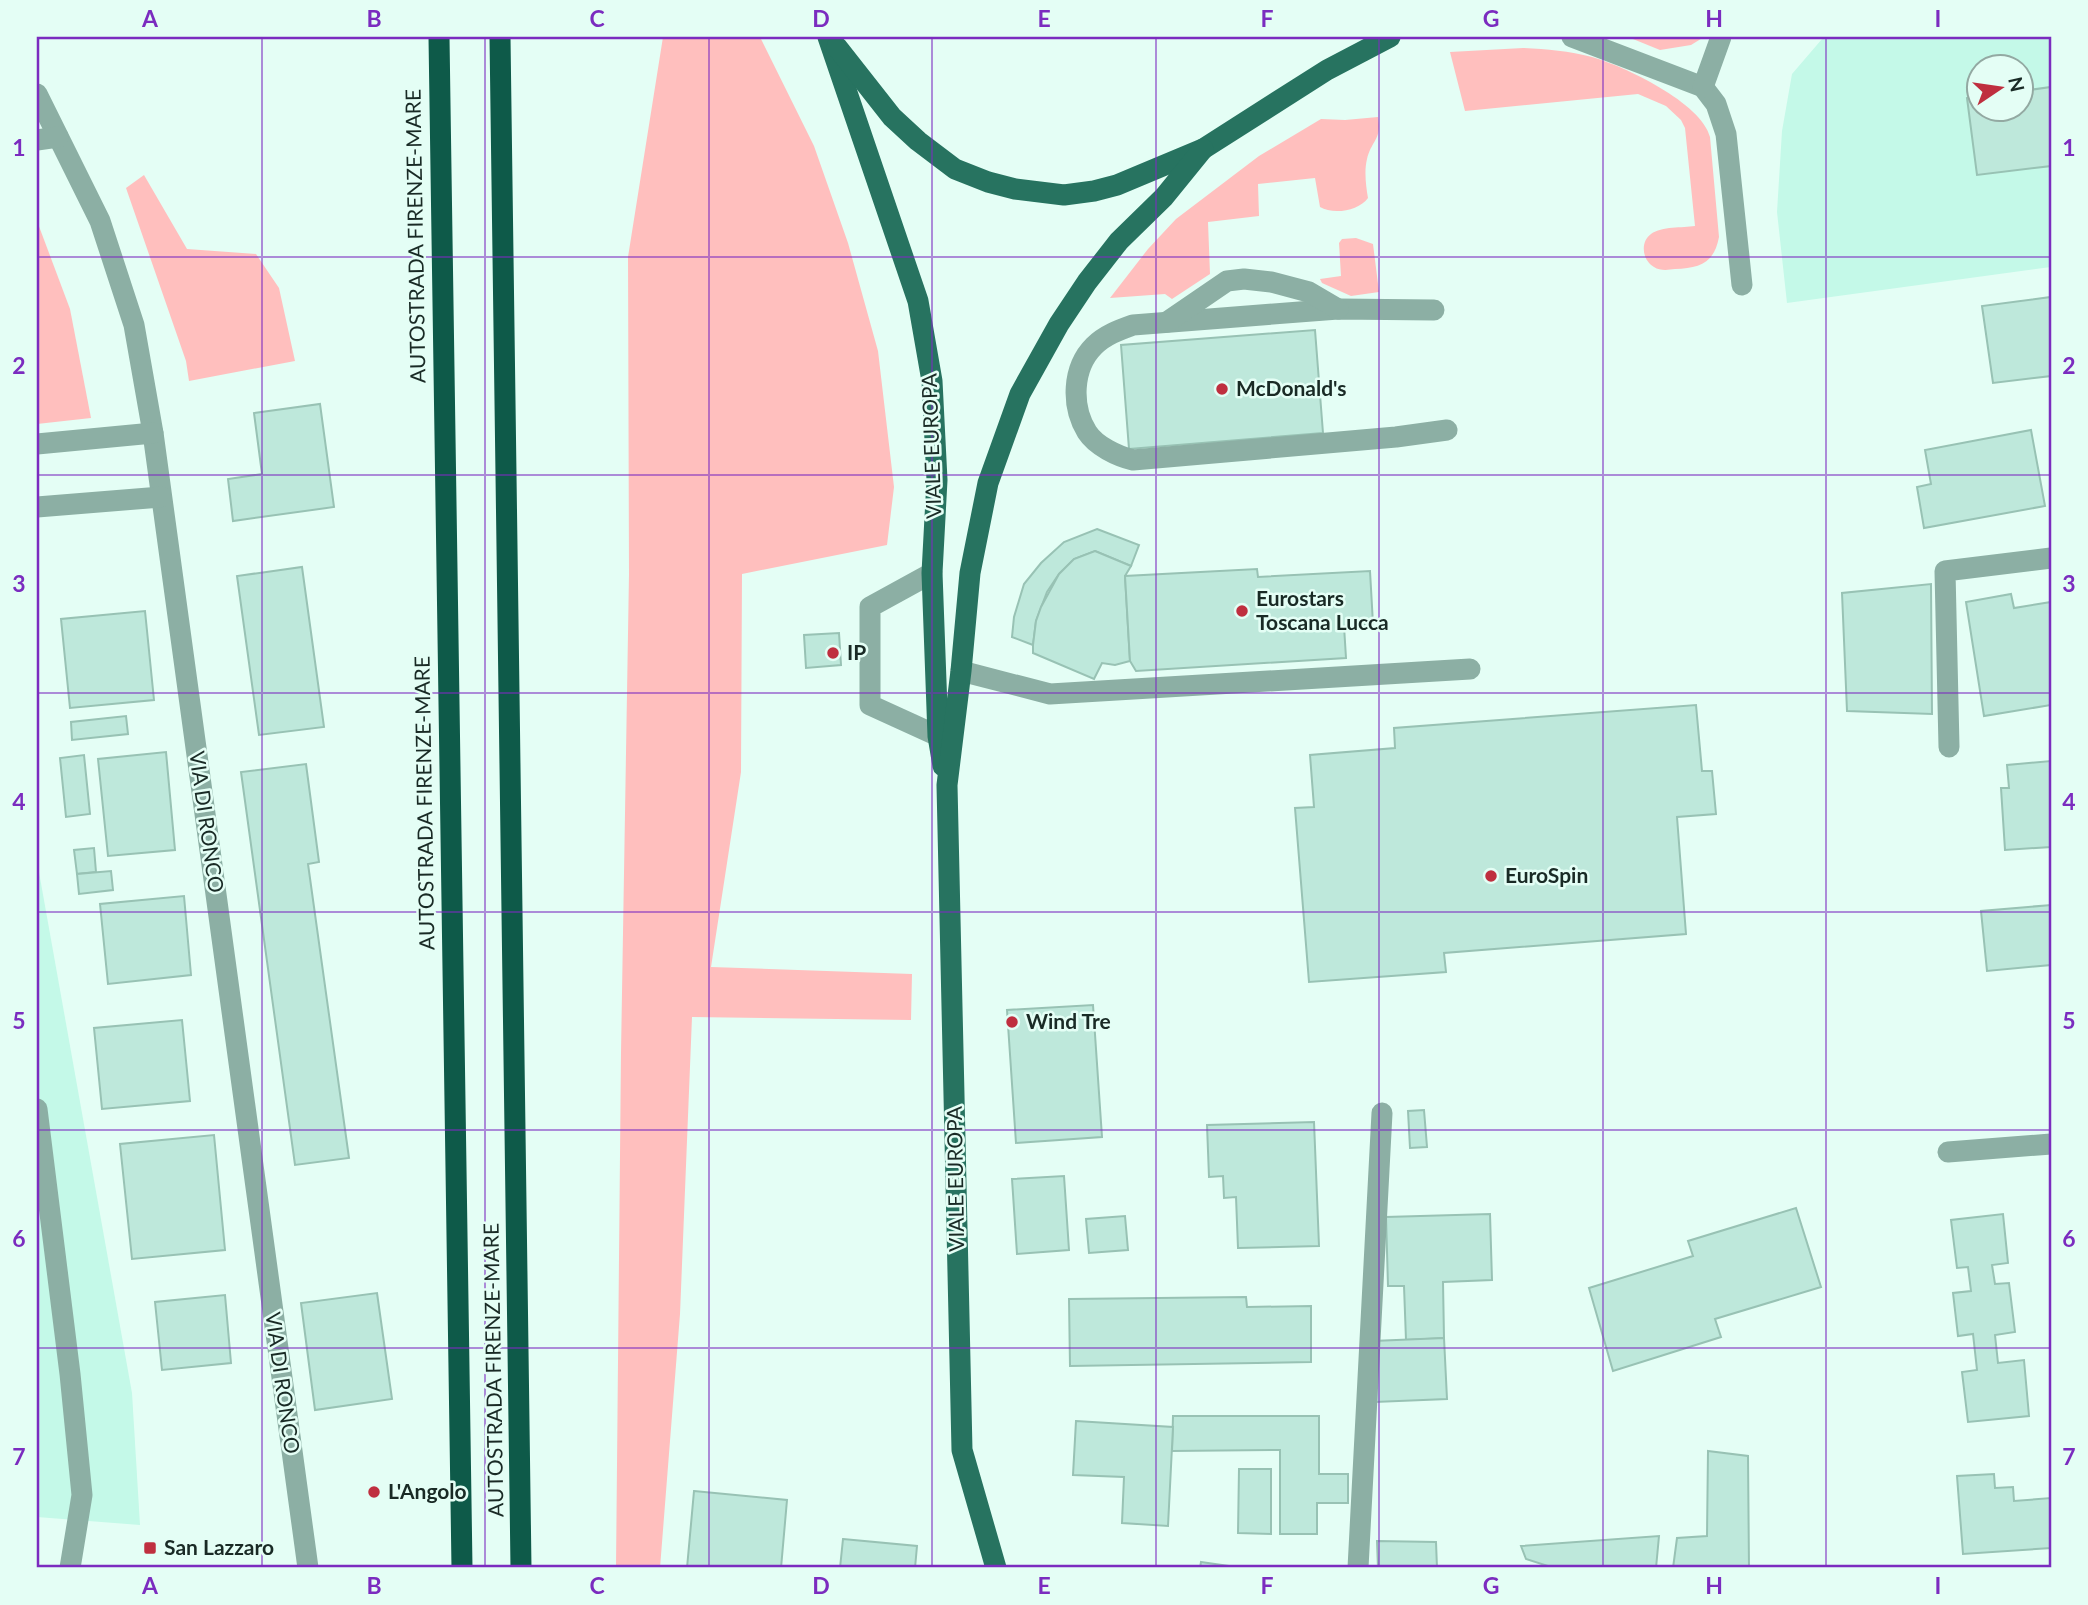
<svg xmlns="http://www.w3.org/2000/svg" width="2088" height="1605" font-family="Lato,sans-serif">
<rect width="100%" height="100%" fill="#e4fef5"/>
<g fill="#c4f9e8" fill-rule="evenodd">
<path d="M 1839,37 L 2051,37 L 2051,267 L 1787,303 L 1777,212 L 1782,131 L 1792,74 L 1822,39 ZM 1980,66 L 2022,66 L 2022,108 L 1980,108 Z"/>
<polygon points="37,861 132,1393 140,1525 37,1517"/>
</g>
<g fill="#ffbfbe">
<polygon points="663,37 760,37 814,146 848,243 878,351 894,487 887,545 742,574 741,772 711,967 912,974 911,1020 692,1017 680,1314 660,1568 616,1568 621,1053 629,574 628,257"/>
<polygon points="1628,37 1704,37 1691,45 1660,50"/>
<path d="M 1523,48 C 1546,49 1569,51 1592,57 C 1624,66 1702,103 1710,137 L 1719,237 C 1714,264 1699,268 1675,269 C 1668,270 1660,271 1654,267 C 1642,260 1640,242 1651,234 C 1662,226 1682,228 1695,226 L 1685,128 L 1681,120 L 1666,106 L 1638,94 L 1465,111 L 1450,52 Z"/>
<path d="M 1378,117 C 1382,140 1372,139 1367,159 C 1364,171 1366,186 1368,198 C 1359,211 1333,215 1320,207 L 1315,178 L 1258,184 L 1259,216 L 1208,222 L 1210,274 L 1172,299 L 1165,294 L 1110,298 L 1148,249 L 1176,219 L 1259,156 L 1321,119 L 1345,120 Z"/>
<polygon points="144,175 187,249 256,254 279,288 295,361 189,381 186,361 126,188"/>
<polygon points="37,221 70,309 91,418 37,424"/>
<polygon points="1356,238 1373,244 1379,292 1351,296 1322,283 1320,279 1341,276 1339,243 1342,239"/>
</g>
<g fill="#bee8db" stroke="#98c2b4" stroke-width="2">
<polygon points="2051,87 2051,166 1977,175 1967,98 1980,96 1980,108 2022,108 2022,91"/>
<polygon points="2051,297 2051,376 1993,383 1982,306"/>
<polygon points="1315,330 1323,433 1129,449 1121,345"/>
<polygon points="320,404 334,507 233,521 228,479 262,474 254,413"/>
<polygon points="2031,430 2045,506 1924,528 1917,487 1931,484 1925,450"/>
<polygon points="1097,529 1139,545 1131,566 1095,551 1074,559 1059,574 1047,592 1036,621 1033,645 1012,637 1014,617 1024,584 1041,563 1064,542"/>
<polygon points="1095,551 1131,566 1125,576 1130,661 1115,665 1102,663 1094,679 1033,653 1033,645 1036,621 1041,607 1059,574 1074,559"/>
<polygon points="302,567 324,727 259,735 237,576"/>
<polygon points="1257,569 1258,577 1370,571 1373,624 1344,626 1346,658 1136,671 1130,661 1125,576"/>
<polygon points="1931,584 1932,714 1847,711 1842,593"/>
<polygon points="2011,594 2014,608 2051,602 2051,705 1984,716 1966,602"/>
<polygon points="145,611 154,700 70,708 61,619"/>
<polygon points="839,633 841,665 806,668 804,635"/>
<polygon points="1696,705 1702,771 1712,771 1716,814 1677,817 1686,934 1444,953 1446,972 1309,982 1295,808 1314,807 1310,755 1395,748 1394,728"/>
<polygon points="126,716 128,734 72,740 71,722"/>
<polygon points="166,752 175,850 108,856 98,759"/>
<polygon points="84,755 90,814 66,817 60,758"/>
<polygon points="2051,761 2051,847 2005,850 2001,788 2009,788 2007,765"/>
<polygon points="306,764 319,862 308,864 349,1158 295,1165 241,772"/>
<polygon points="94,848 96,872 77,874 74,850"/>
<polygon points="111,871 113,890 79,894 77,874"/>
<polygon points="184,896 191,975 108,984 100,904"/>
<polygon points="2051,905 2051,965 1987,971 1981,911"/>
<polygon points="1093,1005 1102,1137 1016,1143 1007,1010"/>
<polygon points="182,1020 190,1101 102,1109 94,1028"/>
<polygon points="1424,1110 1427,1147 1410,1148 1408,1111"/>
<polygon points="1314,1122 1319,1246 1238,1248 1236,1197 1224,1198 1223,1176 1209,1177 1207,1125"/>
<polygon points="214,1135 225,1250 132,1259 120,1144"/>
<polygon points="1064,1176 1069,1250 1017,1254 1012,1179"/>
<polygon points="1796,1208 1821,1287 1715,1319 1721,1337 1613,1371 1589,1288 1693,1256 1688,1241"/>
<polygon points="1490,1214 1492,1280 1443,1282 1444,1338 1406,1340 1404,1286 1388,1286 1386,1217"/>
<polygon points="2003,1214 2008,1263 1992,1265 1995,1284 2009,1283 2015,1332 1995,1335 1998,1363 2024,1360 2029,1416 1968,1422 1962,1372 1977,1370 1973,1334 1958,1336 1953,1293 1971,1291 1968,1267 1957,1268 1951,1220"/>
<polygon points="1125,1216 1128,1250 1089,1253 1086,1219"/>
<polygon points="377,1293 392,1399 315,1410 301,1303"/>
<polygon points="225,1295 231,1363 162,1370 155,1302"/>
<polygon points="1246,1297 1247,1307 1311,1306 1311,1362 1070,1366 1069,1299"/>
<polygon points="1444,1338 1447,1399 1375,1402 1373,1341"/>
<polygon points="1173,1416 1319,1416 1319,1474 1348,1474 1348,1503 1317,1503 1317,1534 1280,1534 1280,1450 1172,1451"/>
<polygon points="1076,1421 1173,1427 1168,1526 1122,1523 1124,1477 1073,1475"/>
<polygon points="1708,1451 1748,1456 1749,1568 1673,1568 1677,1538 1707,1536"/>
<polygon points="1239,1469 1271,1469 1271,1534 1238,1533"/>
<polygon points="1994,1474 1995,1488 2013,1487 2014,1501 2051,1498 2051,1548 1963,1554 1957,1476"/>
<polygon points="694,1491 787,1500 781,1568 687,1568"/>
<polygon points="1659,1536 1656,1568 1554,1568 1526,1559 1521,1546"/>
<polygon points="843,1539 917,1546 915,1568 840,1568"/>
<polygon points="1377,1541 1436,1542 1437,1568 1378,1568"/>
<polygon points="1201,1562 1243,1568 1200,1568"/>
</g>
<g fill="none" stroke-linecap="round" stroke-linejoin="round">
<g stroke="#8cafa4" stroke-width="21">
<polyline points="1572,37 1703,87 1716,104 1726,134 1742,285"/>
<polyline points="1703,87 1721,37"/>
<polyline points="37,94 100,221 134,325 153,433 308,1568"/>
<polyline points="37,140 58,137"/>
<path d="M 1434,310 L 1338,309 L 1133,325 C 1119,330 1105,335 1094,346 C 1072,368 1071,406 1087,432 C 1096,446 1117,456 1133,460 L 1396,437 L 1447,430"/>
<polyline points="1167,322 1227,281 1244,279 1271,282 1309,292 1338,309"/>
<polyline points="37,444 153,433"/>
<polyline points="37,507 161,497"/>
<polyline points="932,573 870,607 870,705 938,736"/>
<polyline points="961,671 1050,694 1470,669"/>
<polyline points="1949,747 1945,571 2051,558"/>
<polyline points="37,1109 70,1374 82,1495 70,1568"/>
<polyline points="1948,1152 2051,1144"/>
<polyline points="1358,1568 1382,1113"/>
</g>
<g stroke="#277360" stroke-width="21">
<polyline points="828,37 918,301 932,381 937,480 932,573 938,736 943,766"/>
<polyline points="837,47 892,117 918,141 955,169 988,182 1015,189 1064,195 1094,191 1117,185 1203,149 1327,70 1390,37"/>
<polyline points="996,1568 962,1450 947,785 961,671 970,573 988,483 1020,394 1059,324 1087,282 1119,241 1164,197 1203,149"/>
</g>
<g stroke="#0e5a49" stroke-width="21">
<polyline points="439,37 462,1568"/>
<polyline points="500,37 521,1568"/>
</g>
</g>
<path fill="none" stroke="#7b2cbf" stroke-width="2" stroke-opacity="0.55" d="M 262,37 L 262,1568M 485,37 L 485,1568M 709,37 L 709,1568M 932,37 L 932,1568M 1156,37 L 1156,1568M 1379,37 L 1379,1568M 1603,37 L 1603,1568M 1826,37 L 1826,1568M 37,257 L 2051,257M 37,475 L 2051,475M 37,693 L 2051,693M 37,912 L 2051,912M 37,1130 L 2051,1130M 37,1348 L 2051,1348"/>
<g fill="#bf2f3f" stroke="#e4fef5" stroke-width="2.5">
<circle cx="1222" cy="389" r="7"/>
<circle cx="1242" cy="611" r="7"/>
<circle cx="833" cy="653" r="7"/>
<circle cx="1491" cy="876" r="7"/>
<circle cx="1012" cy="1022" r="7"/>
<circle cx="374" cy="1492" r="7"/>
<rect x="143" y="1541" width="14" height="14" rx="3.5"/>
</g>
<g text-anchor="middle" stroke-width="5" stroke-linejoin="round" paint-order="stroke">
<g font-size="21" fill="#192a25" stroke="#e4fef5">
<text transform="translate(416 236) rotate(-91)" y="7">AUTOSTRADA FIRENZE-MARE</text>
<text transform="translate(932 446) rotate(-92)" y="7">VIALE EUROPA</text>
<text transform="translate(425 803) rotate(-91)" y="7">AUTOSTRADA FIRENZE-MARE</text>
<text transform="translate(206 822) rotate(82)" y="7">VIA DI RONCO</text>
<text transform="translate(956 1179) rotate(-91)" y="7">VIALE EUROPA</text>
<text transform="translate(494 1370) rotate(-91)" y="7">AUTOSTRADA FIRENZE-MARE</text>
<text transform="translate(282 1383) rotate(82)" y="7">VIA DI RONCO</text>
</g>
<g font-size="21" font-weight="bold" fill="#192a25" stroke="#e4fef5" text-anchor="start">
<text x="1236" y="396">McDonald's</text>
<text x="1256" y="606">Eurostars<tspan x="1256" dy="24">Toscana Lucca</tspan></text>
<text x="847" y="660">IP</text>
<text x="1505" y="883">EuroSpin</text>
<text x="1026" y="1029">Wind Tre</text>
<text x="388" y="1499">L'Angolo</text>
<text x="164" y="1555">San Lazzaro</text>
</g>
</g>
<rect width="2088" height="1605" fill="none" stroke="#e4fef5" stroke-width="77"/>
<g transform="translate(2000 88) rotate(77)"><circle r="33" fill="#e4fef5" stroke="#93a9a2" stroke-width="2"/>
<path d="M0-5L12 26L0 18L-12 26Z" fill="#bf2f3f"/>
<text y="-10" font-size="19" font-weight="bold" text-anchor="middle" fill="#192a25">N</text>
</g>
<rect x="38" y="38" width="2012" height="1528" fill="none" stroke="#7b2cbf" stroke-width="2.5"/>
<g font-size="23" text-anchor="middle" font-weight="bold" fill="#7b2cbf">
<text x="150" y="27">A</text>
<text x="374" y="27">B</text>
<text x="597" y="27">C</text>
<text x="821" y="27">D</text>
<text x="1044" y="27">E</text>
<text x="1267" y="27">F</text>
<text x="1491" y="27">G</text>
<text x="1714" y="27">H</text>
<text x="1938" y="27">I</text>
<text x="19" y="156">1</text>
<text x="2069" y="156">1</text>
<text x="19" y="374">2</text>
<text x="2069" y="374">2</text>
<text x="19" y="592">3</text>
<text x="2069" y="592">3</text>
<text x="19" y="810">4</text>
<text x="2069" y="810">4</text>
<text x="19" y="1029">5</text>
<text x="2069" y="1029">5</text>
<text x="19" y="1247">6</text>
<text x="2069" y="1247">6</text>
<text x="19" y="1465">7</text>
<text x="2069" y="1465">7</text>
<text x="150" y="1594">A</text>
<text x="374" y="1594">B</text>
<text x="597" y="1594">C</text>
<text x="821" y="1594">D</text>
<text x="1044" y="1594">E</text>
<text x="1267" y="1594">F</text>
<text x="1491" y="1594">G</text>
<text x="1714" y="1594">H</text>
<text x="1938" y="1594">I</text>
</g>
</svg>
